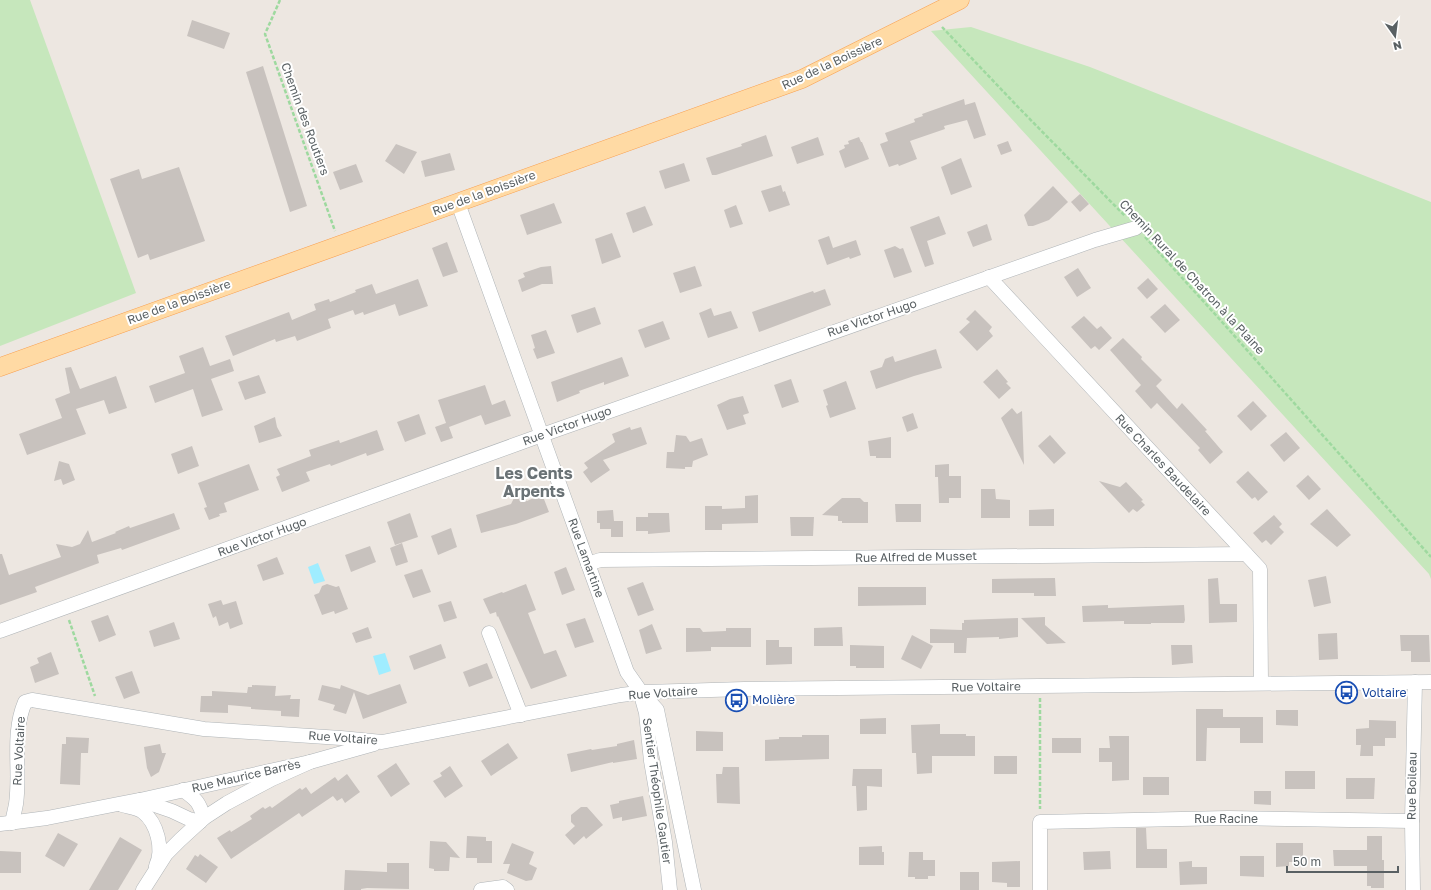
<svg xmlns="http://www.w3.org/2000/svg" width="1431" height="890" font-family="'Golos Text',sans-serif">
<rect width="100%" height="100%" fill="#ede7e1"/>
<g fill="#c6e7bc">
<polygon points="0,0 30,0 136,293 0,346"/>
<polygon points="971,27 1090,67 1431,202 1431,579 1429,574 931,31"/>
</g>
<g fill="#9fedff">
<polygon points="318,563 325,581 314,584 308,567"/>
<polygon points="385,653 391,671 379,675 373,656"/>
</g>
<g fill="#c8c2be">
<polygon points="192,20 230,33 224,49 187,36"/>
<polygon points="263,66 307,206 290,212 246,72"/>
<polygon points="964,99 965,105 975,102 986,135 974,139 967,120 944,126 945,129 910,141 917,159 899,166 898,164 889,167 880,144 888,141 885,133 915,122 914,119 923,116 922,114"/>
<polygon points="766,135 773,156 716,175 712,175 706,158 742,146 741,144"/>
<polygon points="818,137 824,155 797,164 791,147"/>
<polygon points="859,137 861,142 862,142 869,159 845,168 839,151 845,148 844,145 849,144 848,141"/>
<polygon points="1008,141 1012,151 1001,155 997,145"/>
<polygon points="396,144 417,152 404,174 385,161"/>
<polygon points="450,153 455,170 425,177 421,161"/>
<polygon points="961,158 972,187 951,195 941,167"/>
<polygon points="684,163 690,181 665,189 659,171"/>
<polygon points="356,164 363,182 340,190 333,172"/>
<polygon points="179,167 205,241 150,260 148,254 138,258 110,179 139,169 142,179"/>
<polygon points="781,185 783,192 785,191 790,205 769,212 761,191"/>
<polygon points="1053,186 1068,202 1049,220 1033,226 1028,226 1024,215"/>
<polygon points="1080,194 1089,204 1080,212 1071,202"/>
<polygon points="554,203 562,223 527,235 520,215"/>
<polygon points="736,205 743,224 730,228 724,210"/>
<polygon points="645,206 653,225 633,233 626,213"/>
<polygon points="939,216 946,234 927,241 934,264 925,267 910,227"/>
<polygon points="987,224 992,240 973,247 967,232"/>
<polygon points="612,233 621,257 602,264 595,239"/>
<polygon points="829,236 833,248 856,240 861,255 850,259 849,257 827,265 818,240"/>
<polygon points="447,242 458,272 443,277 432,248"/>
<polygon points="895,246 900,249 903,248 912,272 894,278 884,250"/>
<polygon points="551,266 553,284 542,284 522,292 518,280 525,277 523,273 541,267"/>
<polygon points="695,266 702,286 680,293 673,273"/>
<polygon points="1078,268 1091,288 1077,297 1064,277"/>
<polygon points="1148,278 1158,289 1147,299 1137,288"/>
<polygon points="418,279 428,306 399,316 395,304 364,315 363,312 355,315 353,310 328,319 331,328 297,341 295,336 276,342 275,339 233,356 225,336 289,312 292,320 316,310 314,304 329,299 330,302 356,292 355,290 372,284 376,294"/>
<polygon points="825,289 831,305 759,332 752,312 813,291 814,293"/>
<polygon points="1165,304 1180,320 1165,333 1150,317"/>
<polygon points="595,307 601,324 577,333 571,315"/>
<polygon points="711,308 714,316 731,311 738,328 708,338 699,313"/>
<polygon points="975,310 992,327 989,331 993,336 977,351 959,332 970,322 966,319"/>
<polygon points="1084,316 1097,329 1101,326 1112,338 1099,350 1095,346 1091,349 1071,327"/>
<polygon points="663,321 670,339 645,348 638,330"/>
<polygon points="546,330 555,353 537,359 533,349 535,348 531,335"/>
<polygon points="1123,338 1142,357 1141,359 1162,380 1156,386 1177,409 1182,403 1207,430 1205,431 1223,452 1210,464 1198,450 1200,448 1157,403 1151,409 1135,391 1141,385 1110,350"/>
<polygon points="203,347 210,366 230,359 234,371 211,379 223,410 202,417 193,389 155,403 149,386 185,373 179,356"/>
<polygon points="936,349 942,368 914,376 876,389 870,371 882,367 885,359 893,356 895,362"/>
<polygon points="622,357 629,376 604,385 604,382 579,391 580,393 557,402 551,382"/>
<polygon points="71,367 80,389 116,376 127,408 109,414 104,400 76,409 86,434 27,455 19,434 62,418 55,399 70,393 65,368"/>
<polygon points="997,369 1008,382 1006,383 1011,388 999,399 983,382"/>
<polygon points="259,375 266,393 245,400 238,382"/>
<polygon points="791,379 799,402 782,408 774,385"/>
<polygon points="846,381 856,409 830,418 826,406 828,405 823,390"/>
<polygon points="485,385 492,405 505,400 511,416 485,425 481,415 449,427 453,438 441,442 435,427 446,423 438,400"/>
<polygon points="743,396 749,413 743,415 746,424 727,430 717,405 730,399"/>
<polygon points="1253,401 1267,416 1251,431 1237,416"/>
<polygon points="1012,408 1017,414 1022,411 1024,465 1001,418"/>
<polygon points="913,413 918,428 907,432 902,417"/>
<polygon points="419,414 426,434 405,442 397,422"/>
<polygon points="275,417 277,427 282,436 259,443 254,426"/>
<polygon points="630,427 631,430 641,427 647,444 603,460 610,470 591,483 583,472 588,468 584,463 615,442 612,434"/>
<polygon points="377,430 384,450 367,456 366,453 331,466 330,464 306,472 310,481 282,492 276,477 280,475 277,469 311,456 309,450 339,440 340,443"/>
<polygon points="1286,432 1300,448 1284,462 1270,445"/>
<polygon points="676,435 686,436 690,442 702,438 708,455 693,461 692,467 685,467 685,469 666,468 667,452 674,452"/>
<polygon points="1050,435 1066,453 1054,464 1038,446"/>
<polygon points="891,437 891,458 876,458 876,456 870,456 868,441"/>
<polygon points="192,446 199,466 178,474 171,454"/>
<polygon points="59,461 69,464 75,480 63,485 61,479 54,481"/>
<polygon points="249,464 259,490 224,503 227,512 219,514 220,516 209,520 204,508 207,507 198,483"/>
<polygon points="949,464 949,476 961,476 961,498 949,498 949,503 939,503 938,477 935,477 935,465"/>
<polygon points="1248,471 1268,492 1258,501 1255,497 1252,499 1236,482"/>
<polygon points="1308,475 1321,489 1309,500 1296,486"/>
<polygon points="1099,481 1120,487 1126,482 1143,500 1141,501 1145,505 1137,512 1133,509 1129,513"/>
<polygon points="981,489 995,489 996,499 1010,500 1010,518 981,518"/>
<polygon points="542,494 549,512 516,524 481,533 476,515 511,504 514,498 518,495 527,501"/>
<polygon points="758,495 758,523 722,524 722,530 705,530 705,506 722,506 722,509 745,508 745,496"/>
<polygon points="842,498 860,498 864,502 868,502 868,523 842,523 842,521 838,521 838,516 822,515"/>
<polygon points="895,504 921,504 921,522 896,522"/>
<polygon points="1054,509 1054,526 1029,526 1029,510"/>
<polygon points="1327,509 1351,535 1337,547 1310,524"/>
<polygon points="613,510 614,521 623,521 623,537 611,537 611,529 600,529 600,523 597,523 597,511"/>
<polygon points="174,513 180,529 122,550 121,548 97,555 99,563 35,587 37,592 0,605 0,554 2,554 9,575 61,557 56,544 72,547 80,544 88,530 92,542 116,533 115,532 129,526 130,528"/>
<polygon points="410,513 418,537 395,545 387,522"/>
<polygon points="648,513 669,513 670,532 648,534 648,531 636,531 636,517 648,517"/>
<polygon points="1274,515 1282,524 1279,527 1284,532 1271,545 1266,540 1262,543 1253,533"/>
<polygon points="790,517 814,517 813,536 791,536"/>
<polygon points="451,528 457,547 438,555 431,536"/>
<polygon points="402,543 408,562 396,566 390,548"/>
<polygon points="370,546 376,562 351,572 345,555"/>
<polygon points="277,557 284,574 263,581 257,565"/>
<polygon points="566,567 575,590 562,595 554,572"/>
<polygon points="422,569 431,592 413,598 404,575"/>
<polygon points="1326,576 1331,603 1314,607 1308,580"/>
<polygon points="1055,578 1056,596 1034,596 1034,593 992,593 992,579"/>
<polygon points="1218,578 1220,604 1237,604 1237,622 1209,623 1208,579"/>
<polygon points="643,582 654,610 638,616 627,588"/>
<polygon points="327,584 336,587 339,586 348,609 335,614 334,611 322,615 314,595 319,593 322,586"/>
<polygon points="526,584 536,610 528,613 544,654 556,650 567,676 531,689 498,616 497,617 496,612 490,614 483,599 502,592 503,593"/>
<polygon points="858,587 926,587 926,605 858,606"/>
<polygon points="221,600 223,605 236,601 243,624 230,629 228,622 219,626 216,616 213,618 208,604"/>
<polygon points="451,601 457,618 444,622 438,605"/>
<polygon points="1108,605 1108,608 1184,605 1185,620 1184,623 1151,623 1151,624 1124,624 1124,621 1083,622 1082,606"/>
<polygon points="108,615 116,635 99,642 91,621"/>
<polygon points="1045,617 1045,625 1066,643 1047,644 1021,618"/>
<polygon points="585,618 594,642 575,648 566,624"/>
<polygon points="1018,618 1018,637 999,639 999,637 967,638 966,653 954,653 954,643 930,643 930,629 962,630 962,623 964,623 964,620"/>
<polygon points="174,622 180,639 154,647 149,631"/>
<polygon points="652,624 662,649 646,654 639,630"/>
<polygon points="368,627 372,638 356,643 352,633"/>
<polygon points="842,627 843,646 814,646 814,628"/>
<polygon points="686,628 700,628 703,632 726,631 726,628 751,628 751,647 711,647 711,651 686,652"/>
<polygon points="1337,633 1338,659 1319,660 1318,634"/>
<polygon points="912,635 933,646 921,669 901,659"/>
<polygon points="1400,635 1429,635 1430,662 1411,662 1411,651 1401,651"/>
<polygon points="766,640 779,640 779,647 792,647 792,664 766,665"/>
<polygon points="441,644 446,658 414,670 409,656"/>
<polygon points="850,645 884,646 884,668 856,668 856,666 850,666"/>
<polygon points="1171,645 1192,645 1193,663 1172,665"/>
<polygon points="51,652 59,674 35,683 30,667 39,663 37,658"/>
<polygon points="487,663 493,678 469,687 463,672"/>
<polygon points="132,671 140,693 124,699 115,677"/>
<polygon points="400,684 407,703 363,719 354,692 346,714 333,710 335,705 318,700 322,685 340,689 341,685 368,695"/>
<polygon points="252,685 276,686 275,696 291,695 290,699 300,699 299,717 281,716 281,711 251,709 251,707 228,705 228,713 200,712 201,696 212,696 212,691 247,693 248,687 252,687"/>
<polygon points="1196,709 1223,709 1223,717 1263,717 1263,743 1240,743 1240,728 1207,728 1206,761 1196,761"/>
<polygon points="1276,710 1298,710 1298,726 1276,725"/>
<polygon points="886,718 886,734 860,734 860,719"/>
<polygon points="1369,720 1396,721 1396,738 1385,738 1385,746 1373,746 1373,756 1360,756 1361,745 1356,745 1356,729 1369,728"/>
<polygon points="940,724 940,734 966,734 966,736 975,736 975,756 932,756 932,773 917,774 916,753 912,753 911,725"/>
<polygon points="696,731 723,732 723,751 696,751"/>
<polygon points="802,735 829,735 829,759 765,761 765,740 779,739 779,737 802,737"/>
<polygon points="1109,736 1129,736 1129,780 1112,781 1112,762 1099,762 1099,748 1110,748"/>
<polygon points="66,737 89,738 88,753 81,753 80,785 60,784 62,744 66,744"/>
<rect x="1052" y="738" width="29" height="15"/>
<polygon points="634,740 637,759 613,763 613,762 571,772 567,754 591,749 592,750 617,746 617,744"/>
<polygon points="508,743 518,758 491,776 481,761"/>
<polygon points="160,744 162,753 166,753 159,772 151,777 147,768 144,747"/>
<rect x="994" y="756" width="23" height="18"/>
<polygon points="396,763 410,784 391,797 377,776"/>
<polygon points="450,766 463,786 445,798 433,781 442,776 440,773"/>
<polygon points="723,767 739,767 740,804 717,803 716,774 722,774"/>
<polygon points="853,769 882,769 882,787 867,786 867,810 857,811 856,786 852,786"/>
<rect x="1285" y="771" width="30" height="18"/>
<polygon points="347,774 360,792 345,803 342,798 337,801 333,796 302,817 299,813 231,859 217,838 230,830 231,832 252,819 250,816 263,807 265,809 270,806 272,808 300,788 302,790 306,787 311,794 335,777 338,781"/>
<rect x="1143" y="777" width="26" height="18"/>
<polygon points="1346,778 1375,778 1374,799 1346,799"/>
<polygon points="1254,791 1271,791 1271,805 1254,804"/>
<polygon points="643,796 647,816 622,821 622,817 613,819 610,805 619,803 619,801"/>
<polygon points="581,807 587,807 603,825 586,839 584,836 574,845 565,835 575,826 571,822 571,815"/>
<polygon points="1136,828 1146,828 1147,849 1167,849 1167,868 1136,868"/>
<polygon points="58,833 78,844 64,867 45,856"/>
<polygon points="467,836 486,837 486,841 492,841 492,863 477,863 477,858 466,858"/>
<polygon points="1367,836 1382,836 1382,860 1384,860 1384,888 1371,888 1371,886 1367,886 1367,866 1334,866 1333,850 1367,850"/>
<polygon points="120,837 142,850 118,890 89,890"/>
<polygon points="430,841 446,842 460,858 450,857 449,871 434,871 434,869 429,868"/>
<polygon points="512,843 534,852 529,864 537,868 532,880 526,881 507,873 510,864 503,864"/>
<polygon points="1276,843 1303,843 1303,862 1289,862 1289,866 1276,867"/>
<polygon points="882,846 882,852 884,852 884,865 859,865 859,847"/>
<polygon points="0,851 21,852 21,873 0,873"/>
<polygon points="1110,851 1111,869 1084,870 1083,852"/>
<polygon points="909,852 923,852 923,860 935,860 935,876 928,876 928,879 915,879 915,877 908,877"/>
<polygon points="200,854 218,867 206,883 186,869 195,855 198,857"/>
<polygon points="1240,856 1264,856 1264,877 1240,876"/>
<polygon points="1020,861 1020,887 1007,887 1007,883 992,882 992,862"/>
<polygon points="1192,861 1192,867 1207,867 1207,884 1180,885 1179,862"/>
<polygon points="387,863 409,863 409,889 367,888 361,889 361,890 344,890 345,870 387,872"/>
<rect x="960" y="872" width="19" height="18"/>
</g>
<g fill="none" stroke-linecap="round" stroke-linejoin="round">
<defs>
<g id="minor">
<polyline points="458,203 627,672 641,692 657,710 694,890"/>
<polyline points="989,277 1260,569 1261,683"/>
<polyline points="588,564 600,560 1246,554"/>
<polyline points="0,631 542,435 1095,240 1136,228"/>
<polyline points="489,633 521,715"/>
<polyline points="641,695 646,713 651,761 665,842 670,890"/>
<path d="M 183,790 C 197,800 199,802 204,818"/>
<polyline points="140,800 172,811 189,819 200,822"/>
<path d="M 122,805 C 128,807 138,808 143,812 C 157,823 164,849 156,866"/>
<path d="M 12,823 C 13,817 15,810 16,804 C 21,770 11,735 25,702 L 32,700 L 204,729 L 341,738 L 382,742 L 621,695 L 646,692 L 744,689 L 1431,682"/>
<polyline points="0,824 47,818 118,804 140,800 310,762"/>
<polyline points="143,890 166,854 180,840 204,818 227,803 272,779 310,762 374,744"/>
<polyline points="481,890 503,887 507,890"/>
<polyline points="1040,890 1040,822 1228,818 1412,821"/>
<polyline points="1413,890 1412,821 1415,682"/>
</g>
<polyline id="major" points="0,367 802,79 960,0"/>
</defs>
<use href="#minor" stroke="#afb4b7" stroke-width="15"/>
<use href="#major" stroke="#f89f4f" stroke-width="19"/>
<g stroke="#9ed99f" stroke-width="2.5" stroke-dasharray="4 2" stroke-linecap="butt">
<polyline points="280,0 265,34 335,231"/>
<polyline points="942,27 1019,108 1125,216"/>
<polyline points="1145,237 1214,313 1431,557"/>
<polyline points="69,620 95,696"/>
<polyline points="1040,698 1040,809"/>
</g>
<use href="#minor" stroke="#fff" stroke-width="14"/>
<use href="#major" stroke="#ffdaa4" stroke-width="18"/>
</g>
<defs>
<symbol id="bus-ring" viewBox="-11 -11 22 22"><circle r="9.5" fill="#fff" stroke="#1a4fb4" stroke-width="1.5"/><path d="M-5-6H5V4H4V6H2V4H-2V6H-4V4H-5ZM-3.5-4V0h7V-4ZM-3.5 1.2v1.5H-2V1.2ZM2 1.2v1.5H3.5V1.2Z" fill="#1a4fb4"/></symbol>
</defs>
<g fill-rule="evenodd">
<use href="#bus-ring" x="1334" y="680" width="25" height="25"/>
<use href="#bus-ring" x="724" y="688" width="25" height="25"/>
</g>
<g text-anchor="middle" stroke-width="4" stroke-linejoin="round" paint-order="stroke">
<g font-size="12" fill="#596063" stroke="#fff">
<text transform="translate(832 63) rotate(-25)" y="4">Rue de la Boissière</text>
<text transform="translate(305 119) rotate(70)" y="4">Chemin des Routiers</text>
<text transform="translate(484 193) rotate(-20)" y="4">Rue de la Boissière</text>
<text transform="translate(1192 277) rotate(47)" y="4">Chemin Rural de Chatron à la Plaine</text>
<text transform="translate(179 302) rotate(-20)" y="4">Rue de la Boissière</text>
<text transform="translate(872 318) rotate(-19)" y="4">Rue Victor Hugo</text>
<text transform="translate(567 426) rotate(-20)" y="4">Rue Victor Hugo</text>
<text transform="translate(1163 465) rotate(47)" y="4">Rue Charles Baudelaire</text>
<text transform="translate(262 537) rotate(-20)" y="4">Rue Victor Hugo</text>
<text transform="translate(916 557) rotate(-1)" y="4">Rue Alfred de Musset</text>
<text transform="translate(586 558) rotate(70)" y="4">Rue Lamartine</text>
<text transform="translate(986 687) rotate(-1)" y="4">Rue Voltaire</text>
<text transform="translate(663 693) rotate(-4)" y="4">Rue Voltaire</text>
<text transform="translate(343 738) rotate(4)" y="4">Rue Voltaire</text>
<text transform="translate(19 751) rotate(-87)" y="4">Rue Voltaire</text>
<text transform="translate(246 776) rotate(-13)" y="4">Rue Maurice Barrès</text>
<text transform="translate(1412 786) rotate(-89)" y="4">Rue Boileau</text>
<text transform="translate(657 791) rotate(82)" y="4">Sentier Théophile Gautier</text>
<text x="1226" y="823">Rue Racine</text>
</g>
<g font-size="12" fill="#164399" stroke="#fff" text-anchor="start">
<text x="1362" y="697">Voltaire</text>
<text x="752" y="704">Molière</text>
</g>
<g font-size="16" font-weight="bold" fill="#6a7275" stroke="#fff">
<text x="534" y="479">Les Cents<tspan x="534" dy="18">Arpents</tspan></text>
</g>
</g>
<g transform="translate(1395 36) rotate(166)" stroke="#ffffff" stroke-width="3" paint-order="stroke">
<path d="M0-3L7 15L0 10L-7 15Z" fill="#596063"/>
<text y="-6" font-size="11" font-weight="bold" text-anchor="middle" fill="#596063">N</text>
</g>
<path d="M1287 866v6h111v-6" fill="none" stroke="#596063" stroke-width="2"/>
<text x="1293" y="866" font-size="12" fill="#596063" stroke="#ffffff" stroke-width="3" paint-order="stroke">50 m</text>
</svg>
